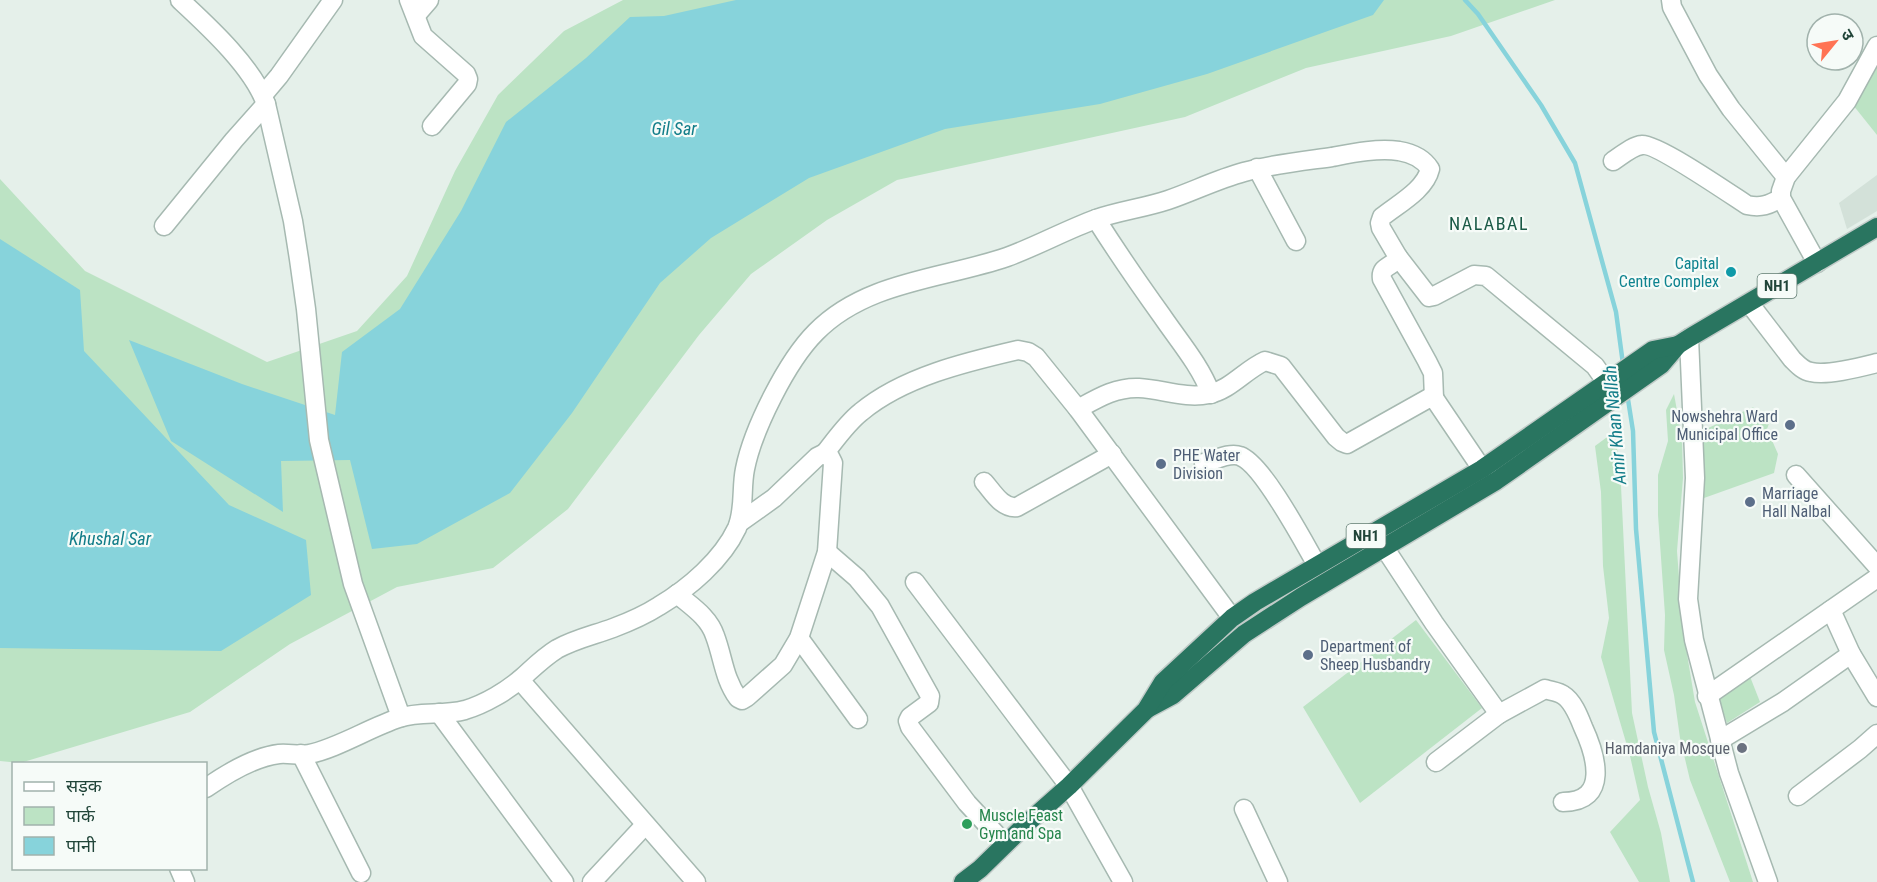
<svg xmlns="http://www.w3.org/2000/svg" width="1877" height="882" font-family="'Roboto Condensed','Noto Sans Devanagari',sans-serif">
<rect width="100%" height="100%" fill="#e5f0ea"/>
<polygon fill="#d3e1d9" points="1877,175 1877,211 1847,229 1839,203"/>
<g fill="#bce3c4">
<polygon points="623,0 1555,0 1451,36 1306,68 1185,117 897,180 827,220 751,274 699,335 568,509 493,568 397,587 290,644 190,712 20,763 0,761 0,179 85,271 267,362 357,331 407,276 455,171 498,95 564,31"/>
<polygon points="1877,52 1877,135 1853,105"/>
<polygon points="1674,394 1682,438 1683,478 1677,551 1683,630 1695,702 1753,882 1730,882 1690,780 1680,738 1674,695 1664,650 1665,615 1658,515 1658,475 1668,441 1666,410"/>
<polygon points="1753,407 1762,423 1771,418 1767,429 1778,454 1774,473 1704,498 1704,430"/>
<polygon points="1614,432 1620,465 1632,713 1648,787 1661,833 1670,882 1639,882 1610,832 1640,800 1630,756 1601,657 1609,618 1603,566 1601,492 1595,446"/>
<polygon points="1416,620 1482,708 1360,803 1303,707"/>
<polygon points="1749,674 1760,702 1727,723 1717,694"/>
</g>
<g fill="#87d3db">
<polygon points="736,0 1384,0 1373,15 1207,74 1100,104 945,129 809,178 711,238 660,283 572,413 510,493 417,544 372,549 350,460 281,461 283,512 171,441 129,340 242,384 335,415 342,352 400,309 461,211 506,122 586,58 630,17 664,16"/>
<polygon points="0,239 80,290 84,351 229,505 306,540 311,595 221,651 0,648"/>
</g>
<g fill="none" stroke-linecap="round" stroke-linejoin="round">
<g stroke="#87d3db" stroke-width="4.5">
<polyline points="1465,0 1478,14 1541,105 1575,163 1616,312 1623,364"/>
<polyline points="1627,393 1633,431 1636,529 1654,732 1693,882"/>
</g>
<defs>
<g id="minor">
<path d="M 180,0 C 208,26 253,67 266,104 L 293,221 L 299,259 L 306,309 L 319,440 L 353,584 L 401,717"/>
<polyline points="409,0 423,36 466,74 468,79 467,84 432,126"/>
<polyline points="1671,0 1672,7 1708,75 1731,109 1786,177"/>
<polyline points="416,15 429,0"/>
<polyline points="263,95 279,76 333,0"/>
<path d="M 1613,161 C 1621,156 1632,146 1642,145 C 1656,143 1730,194 1747,205 C 1761,208 1769,205 1781,198"/>
<polyline points="1257,168 1296,241"/>
<path d="M 1096,219 C 1117,252 1139,284 1162,316 C 1179,341 1200,365 1211,394"/>
<polyline points="164,226 234,140 266,104"/>
<polyline points="1398,257 1429,297 1434,296 1474,275 1486,276 1595,366 1607,383"/>
<polyline points="1817,263 1781,198 1781,191 1786,177 1847,101 1877,46"/>
<path d="M 1749,303 L 1792,359 C 1797,364 1803,371 1811,372 C 1827,376 1861,367 1877,363"/>
<polyline points="1689,338 1695,478 1688,599 1694,640 1729,773 1768,882"/>
<path d="M 1078,409 C 1098,398 1116,387 1139,388 C 1162,389 1185,399 1209,394 C 1230,390 1245,370 1265,361 L 1281,366 L 1336,437 L 1342,442 L 1347,444 L 1429,398 L 1434,398 L 1482,469 L 1494,479"/>
<path d="M 825,453 C 836,439 847,423 861,412 C 903,377 966,362 1018,350 L 1028,352 L 1036,357 L 1078,409 L 1232,618"/>
<path d="M 1204,463 C 1215,460 1230,452 1240,456 C 1263,464 1304,543 1317,565"/>
<polyline points="1796,475 1877,566"/>
<path d="M 984,482 C 993,492 1002,509 1017,507 L 1112,454"/>
<path d="M 1384,547 L 1434,623 L 1499,714 L 1545,689 C 1551,691 1559,692 1563,695 C 1573,701 1579,717 1583,727 C 1596,755 1610,802 1563,802"/>
<polyline points="827,552 857,578 880,606 930,696 929,703 910,717 908,721 910,727 967,803 1005,844"/>
<polyline points="915,582 1069,786 1123,882"/>
<path d="M 677,594 C 691,606 709,617 715,636 C 723,657 724,679 738,698 L 742,700 L 747,697 L 783,665 L 799,638 L 827,552 L 833,463 L 830,457 L 825,453 L 817,457 L 774,498 L 739,523"/>
<polyline points="1831,610 1851,654 1877,697"/>
<polyline points="799,638 858,719"/>
<polyline points="520,680 696,882"/>
<polyline points="1707,696 1877,578"/>
<polyline points="439,713 564,882"/>
<polyline points="1720,740 1783,702 1851,654"/>
<polyline points="301,754 361,873"/>
<polyline points="1436,762 1499,714"/>
<path d="M 206,788 C 226,774 254,757 279,754 C 289,753 299,756 309,754 C 336,749 371,727 399,718 C 420,711 443,716 465,710 C 485,704 507,691 523,677 C 534,667 544,657 557,649 C 575,639 594,635 613,628 C 629,622 645,615 659,606 C 689,588 722,560 737,528 C 745,509 741,488 745,469 C 753,429 787,361 816,332 C 866,281 943,279 1007,257 C 1037,246 1066,230 1096,219 C 1119,211 1144,208 1168,200 C 1194,191 1218,179 1244,172 C 1273,164 1303,161 1332,157 C 1353,153 1377,148 1399,151 C 1411,153 1423,158 1430,169 C 1425,190 1398,204 1382,217 L 1380,223 L 1381,228 L 1398,257 L 1397,260 C 1390,267 1380,267 1382,279 L 1427,361 L 1433,373 L 1434,398"/>
<polyline points="1798,796 1860,749 1877,734"/>
<polyline points="1244,809 1278,882"/>
<polyline points="179,868 185,882"/>
<polyline points="592,882 645,825"/>
</g>
<g id="highway">
<polyline points="1147,709 1173,695 1244,634 1301,597 1496,481 1661,365 1678,345 1689,338 1877,227"/>
<polyline points="963,882 980,869 1025,825 1069,786 1146,710 1163,682 1232,618 1255,602 1482,469 1653,350 1678,345"/>
</g>
</defs>
<use href="#minor" stroke="#a6b9b1" stroke-width="21"/>
<use href="#highway" stroke="#c1cbc8" stroke-width="21"/>
<use href="#minor" stroke="#fff" stroke-width="18"/>
<use href="#highway" stroke="#297560" stroke-width="18"/>
</g>
<circle fill="#0f9aa8" stroke="#f6fbf8" stroke-width="2" cx="1731" cy="272" r="6"/>
<g fill="#5c6f8a" stroke="#f6fbf8" stroke-width="2">
<circle cx="1790" cy="425" r="6"/>
<circle cx="1161" cy="464" r="6"/>
<circle cx="1750" cy="502" r="6"/>
<circle cx="1308" cy="655" r="6"/>
</g>
<circle fill="#6b7280" stroke="#f6fbf8" stroke-width="2" cx="1742" cy="748" r="6"/>
<circle fill="#2e9e5b" stroke="#f6fbf8" stroke-width="2" cx="967" cy="824" r="6"/>
<g text-anchor="middle" stroke-width="4.5" stroke-linejoin="round" paint-order="stroke">
<g fill="#f6fbf8" stroke="#617c72" stroke-width="1.5">
<rect x="1757.5" y="274" width="39" height="24" rx="4.5"/>
<rect x="1346.5" y="524" width="39" height="24" rx="4.5"/>
</g>
<g font-size="15" font-weight="bold" fill="#214539">
<text x="1777" y="291">NH1</text>
<text x="1366" y="541">NH1</text>
</g>
<g font-size="16" fill="#0d838f" stroke="#f6fbf8" text-anchor="end">
<text x="1719" y="269">Capital<tspan x="1719" dy="18">Centre Complex</tspan></text>
</g>
<g font-size="16" fill="#4e5e75" stroke="#f6fbf8" text-anchor="start">
<text x="1778" y="422" text-anchor="end">Nowshehra Ward<tspan x="1778" dy="18">Municipal Office</tspan></text>
<text x="1173" y="461">PHE Water<tspan x="1173" dy="18">Division</tspan></text>
<text x="1762" y="499">Marriage<tspan x="1762" dy="18">Hall Nalbal</tspan></text>
<text x="1320" y="652">Department of<tspan x="1320" dy="18">Sheep Husbandry</tspan></text>
</g>
<g font-size="16" fill="#5b616d" stroke="#f6fbf8" text-anchor="end">
<text x="1730" y="754">Hamdaniya Mosque</text>
</g>
<g font-size="16" fill="#27864d" stroke="#f6fbf8" text-anchor="start">
<text x="979" y="821">Muscle Feast<tspan x="979" dy="18">Gym and Spa</tspan></text>
</g>
<g font-size="18" font-style="italic" fill="#127d89" stroke="#f6fbf8">
<text x="674" y="135">Gil Sar</text>
<text transform="translate(1615 425) rotate(-95)" y="6">Amir Khan Nallah</text>
<text x="110" y="545">Khushal Sar</text>
</g>
<g font-size="18" letter-spacing="1.5" fill="#1a5a46" stroke="#f6fbf8">
<text x="1489" y="230">NALABAL</text>
</g>
</g>
<rect x="12" y="762" width="195" height="108" fill="#f6fbf8" stroke="#a1b2ac" stroke-width="1.5"/>
<rect x="24" y="782" width="30" height="9" fill="#ffffff" stroke="#a1b2ac" stroke-width="1.5"/>
<text x="66" y="792" font-size="18" fill="#214539">सड़क</text>
<rect x="24" y="807" width="30" height="18" fill="#bce3c4" stroke="#a1b2ac" stroke-width="1.5"/>
<text x="66" y="822" font-size="18" fill="#214539">पार्क</text>
<rect x="24" y="837" width="30" height="18" fill="#87d3db" stroke="#a1b2ac" stroke-width="1.5"/>
<text x="66" y="852" font-size="18" fill="#214539">पानी</text>
<g transform="translate(1835 42) rotate(60)"><circle r="28" fill="#f6fbf8" stroke="#a1b2ac" stroke-width="1.5"/>
<path d="M0-4.5L10 22L0 15L-10 22Z" fill="#ff7354"/>
<text y="-9" font-size="16" font-weight="bold" text-anchor="middle" fill="#214539">उ</text>
</g>
</svg>
